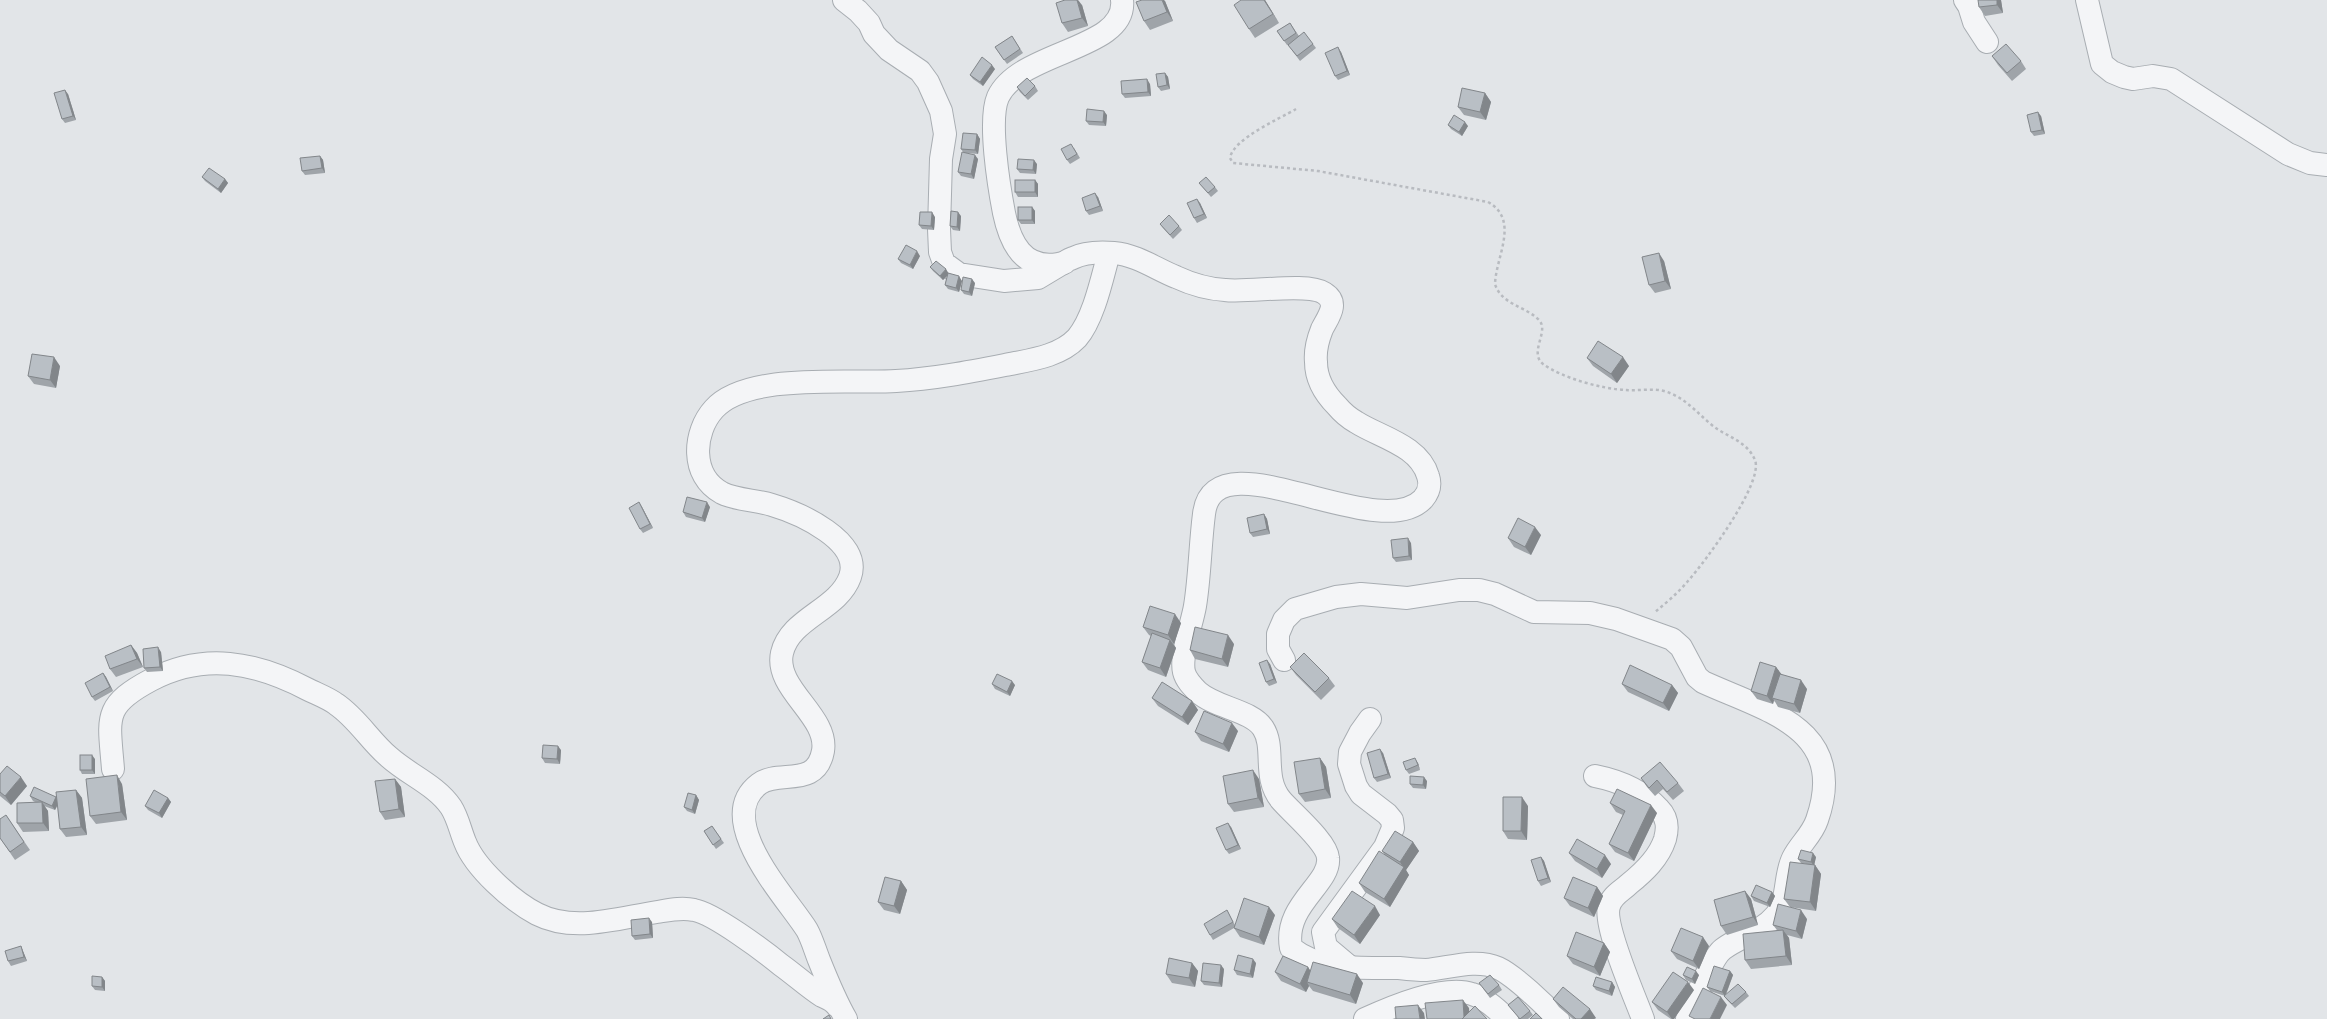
<svg xmlns="http://www.w3.org/2000/svg" width="2327" height="1019" font-family="'IBM Plex Sans',sans-serif">
<style>
.lines{fill:none;stroke-linecap:round;stroke-linejoin:round}
.minor-casing{stroke:#a8adb2;stroke-width:24}
.path{stroke:#b8bbc0;stroke-width:2.5;stroke-dasharray:3 3;stroke-linecap:butt}
.minor{stroke:#f4f5f7;stroke-width:22}
.wall{fill:#9fa4a9}
.shaded-wall{fill:#82868a}
.building{fill:#b9bfc5;stroke:#82868a}
</style>
<rect width="100%" height="100%" fill="#e2e5e8"/>
<g class="lines">
<g class="minor-casing">
<g id="minor">
<path d="M844,0L858,11L869,23L874,34L889,50L920,71L928,82L941,111L945,134L941,159L939,229L940,252L944,263L959,274L1004,281L1038,278L1063,263"/>
<path d="M1122,0C1128,50 1020,50 998,97C988,120 999,187 1004,213C1010,242 1023,270 1058,264C1071,262 1060,263 1073,258C1085,252 1101,252 1114,253C1137,255 1156,269 1176,277C1191,284 1208,289 1225,290C1249,293 1307,282 1324,293C1340,303 1328,317 1322,329C1318,339 1315,352 1316,362C1316,380 1325,394 1337,406C1342,412 1349,418 1356,422C1379,437 1419,445 1428,476C1431,485 1429,492 1423,499C1378,546 1213,433 1204,514C1200,545 1200,575 1195,606C1192,624 1180,655 1184,672C1186,680 1192,686 1198,692C1216,708 1251,710 1263,728C1276,748 1262,777 1281,800C1292,813 1327,842 1328,858C1331,884 1283,905 1291,948C1323,973 1361,967 1399,968C1408,969 1417,970 1426,970C1449,968 1476,958 1498,968C1515,976 1545,1005 1558,1019"/>
<path d="M1965,0L1969,6L1974,22L1987,42"/>
<path d="M2087,0L2102,64L2112,72L2124,77L2133,79L2153,76L2171,79L2288,154L2310,163L2327,165"/>
<path d="M1284,660L1278,649V634L1284,620L1295,609L1336,597L1361,594L1407,598L1459,590H1479L1495,594L1534,612L1590,613L1616,619L1672,639L1681,647L1697,677L1703,682C1766,711 1849,728 1817,820C1812,835 1800,844 1793,858C1784,876 1789,899 1776,915C1761,933 1740,936 1723,949C1711,958 1694,1003 1687,1019"/>
<path d="M113,769C109,718 102,706 151,680C204,652 255,662 307,689C317,694 328,698 336,704C357,718 370,741 389,757C409,775 436,785 451,807C458,818 460,830 465,842C475,868 512,901 537,914C574,933 618,918 657,912C669,910 682,907 694,910C713,913 764,951 781,965C795,975 808,987 822,996C829,999 833,1000 837,1006"/>
<path d="M1595,776C1620,781 1642,790 1659,809C1668,818 1668,828 1665,839C1659,858 1644,872 1629,884C1622,891 1612,895 1609,906C1603,925 1635,997 1643,1019"/>
<path d="M1351,968L1326,947L1323,932L1385,847L1393,828L1392,820L1387,814L1361,794L1356,786L1349,764L1350,752L1360,733L1370,719"/>
<path d="M846,1019C835,1000 827,980 819,960C815,950 812,939 807,930C787,898 712,820 759,784C779,769 816,789 823,751C829,716 774,689 782,653C790,618 838,610 850,577C863,541 799,513 772,505C756,500 736,500 722,493C690,476 693,432 714,409C747,372 849,384 896,381C933,379 969,372 1005,365C1029,360 1059,357 1077,338C1094,318 1102,278 1109,253"/>
<path d="M1365,1019C1391,1007 1444,984 1472,994C1485,998 1498,1010 1507,1019"/>
</g>
</g>
<path class="path" d="M1296,109C1279,119 1233,139 1230,158L1233,163L1318,171L1488,202C1520,220 1496,256 1495,284C1501,304 1524,306 1538,319C1551,330 1528,352 1543,364C1562,378 1602,389 1626,390C1638,391 1652,388 1664,391C1685,397 1697,413 1713,426C1727,437 1747,441 1755,460C1764,483 1704,563 1688,581C1678,593 1666,603 1655,612"/>
<use href="#minor" class="minor"/>
</g>
<g class="wall">
<path d="M1241,0H1265L1279,23L1255,38L1249,29Z"/>
<path d="M2001,0L2003,13L1985,16L1979,7Z"/>
<path d="M1165,1L1173,21L1150,30L1144,21Z"/>
<path d="M1082,5L1088,26L1068,32L1062,23Z"/>
<path d="M1290,23L1299,36L1313,44L1316,48L1300,61L1288,45H1287L1277,31Z"/>
<path d="M1012,36L1023,53L1007,64L995,47Z"/>
<path d="M1341,52L1350,75L1338,80L1335,76Z"/>
<path d="M1992,56L2021,61L2026,69L2012,81L1998,65Z"/>
<path d="M995,69L983,86L973,79L970,75Z"/>
<path d="M1165,73L1168,77L1170,89L1161,91L1158,87Z"/>
<path d="M1150,84L1151,96L1125,98L1122,94Z"/>
<path d="M1035,86L1038,91L1028,100L1020,92L1017,87Z"/>
<path d="M1485,93L1491,102L1486,120L1464,115L1458,107Z"/>
<path d="M68,94L76,120L65,123L62,119Z"/>
<path d="M1107,115L1106,126L1089,125L1086,121Z"/>
<path d="M2041,116L2045,134L2034,136L2031,132Z"/>
<path d="M1448,125L1468,126L1462,136L1451,129Z"/>
<path d="M977,134L980,139L978,154L966,153L978,159L974,179L961,176L958,172L964,153L961,149Z"/>
<path d="M1074,148L1080,158L1070,164L1067,160Z"/>
<path d="M320,156L323,160L325,173L305,175L302,171Z"/>
<path d="M1037,164L1036,174L1020,173L1017,169Z"/>
<path d="M202,177L225,179L228,183L221,193L205,181Z"/>
<path d="M1035,180L1038,184V197H1018L1015,192Z"/>
<path d="M1199,183L1215,187L1218,191L1211,197Z"/>
<path d="M1098,197L1103,211L1089,215L1086,211Z"/>
<path d="M1200,203L1207,218L1197,223L1194,218Z"/>
<path d="M1032,207L1035,211V224H1021L1018,220Z"/>
<path d="M961,216L960,231L953,230L950,226Z"/>
<path d="M935,217L934,230L922,229L919,225Z"/>
<path d="M1160,224L1179,226L1182,230L1173,239L1163,228Z"/>
<path d="M920,256L913,269L901,263L898,259Z"/>
<path d="M1664,261L1671,289L1655,293L1649,285Z"/>
<path d="M930,267L949,274L962,281L959,292L948,289L945,285L947,276L943,280L933,271Z"/>
<path d="M975,283L972,296L964,294L961,290Z"/>
<path d="M1587,358L1629,366L1617,383L1593,366Z"/>
<path d="M60,366L56,388L34,384L28,376Z"/>
<path d="M639,502L642,507L653,528L643,533L640,529Z"/>
<path d="M710,507L705,522L686,517L683,512Z"/>
<path d="M1264,514L1267,519L1270,534L1253,537L1250,533Z"/>
<path d="M1541,535L1531,555L1514,547L1508,538Z"/>
<path d="M1411,543L1412,560L1396,562L1393,558Z"/>
<path d="M1181,623L1174,644L1173,643L1176,648L1166,677L1148,670L1142,662L1151,636L1149,635L1143,627Z"/>
<path d="M1234,644L1228,667L1195,659L1190,650Z"/>
<path d="M131,645L137,653L143,667L116,677L110,669Z"/>
<path d="M161,652L163,671L147,672L144,668Z"/>
<path d="M1270,664L1277,683L1269,686L1266,682Z"/>
<path d="M1290,667L1329,678L1335,686L1321,700L1296,675Z"/>
<path d="M1776,667L1782,675L1807,689L1800,713L1778,707L1774,700L1773,704L1757,699L1751,691Z"/>
<path d="M103,673L106,677L113,691L95,701L92,697Z"/>
<path d="M992,684L1015,685L1010,696L995,689Z"/>
<path d="M1622,684L1672,685L1678,693L1669,711L1628,692Z"/>
<path d="M1152,698L1192,701L1198,710L1188,725L1158,706Z"/>
<path d="M1238,731L1229,752L1201,741L1195,732Z"/>
<path d="M561,750L560,764L545,763L542,758Z"/>
<path d="M1383,753L1391,778L1377,782L1374,778Z"/>
<path d="M1320,758L1326,767L1331,798L1305,802L1299,794Z"/>
<path d="M95,759V774H82L80,770Z"/>
<path d="M1418,763L1420,770L1409,774L1406,770Z"/>
<path d="M0,774L27,786L11,805L0,796Z"/>
<path d="M1641,778L1678,783L1684,791L1673,800L1663,789L1655,796L1647,787Z"/>
<path d="M395,779L401,787L405,817L385,820L380,812Z"/>
<path d="M1259,779L1264,807L1234,812L1228,804Z"/>
<path d="M1427,781L1426,789L1413,788L1410,784Z"/>
<path d="M122,784L127,820L96,824L90,816Z"/>
<path d="M76,790L82,798L87,835L66,837L60,829L58,805L55,810L44,806L48,811L49,831L23,832L17,823L37,803L33,801L30,796L56,797Z"/>
<path d="M696,795L699,800L695,814L687,811L684,807Z"/>
<path d="M168,798L171,802L162,818L148,810L145,806Z"/>
<path d="M1610,803L1657,813L1634,861L1615,852L1609,844L1623,815L1616,812Z"/>
<path d="M1528,806L1527,840L1508,839L1503,831Z"/>
<path d="M6,815L30,850L15,860L0,838Z"/>
<path d="M712,826L724,843L716,849L704,831Z"/>
<path d="M1231,827L1241,849L1229,854L1226,850Z"/>
<path d="M1413,842L1419,851L1406,870L1409,875L1390,907L1365,892L1359,883L1385,855L1382,851Z"/>
<path d="M1569,853L1611,864L1602,878L1575,861Z"/>
<path d="M1541,857L1544,861L1551,882L1541,886L1538,881Z"/>
<path d="M1816,857L1814,865H1815L1821,874L1816,911L1790,907L1784,899L1806,864L1801,863L1798,859Z"/>
<path d="M901,881L907,890L900,914L884,910L878,902Z"/>
<path d="M1597,887L1603,896L1594,917L1570,906L1564,898Z"/>
<path d="M1745,891L1751,899L1758,925L1727,935L1721,926Z"/>
<path d="M1772,892L1775,896L1770,907L1754,901L1751,896Z"/>
<path d="M1227,910L1235,925L1275,915L1264,945L1240,937L1234,928L1213,940L1210,935Z"/>
<path d="M1380,915L1360,944L1338,928L1332,919Z"/>
<path d="M1807,919L1802,939L1787,935L1789,938L1792,965L1751,969L1745,960L1777,930L1773,925Z"/>
<path d="M652,922L653,938L635,940L632,936Z"/>
<path d="M1604,943L1610,952L1600,976L1573,964L1567,956Z"/>
<path d="M21,946L27,961L11,966L8,961Z"/>
<path d="M1709,946L1699,969L1677,959L1671,951Z"/>
<path d="M1192,963L1198,971L1195,987L1172,983L1166,974Z"/>
<path d="M1256,963L1253,978L1237,975L1234,970Z"/>
<path d="M1308,967L1310,971L1363,983L1356,1004L1313,991L1309,986L1306,992L1281,981L1275,972Z"/>
<path d="M1224,969L1222,987L1204,985L1201,981Z"/>
<path d="M1730,971L1733,975L1726,995L1746,992L1749,996L1735,1008L1727,1000L1724,996H1725L1710,991L1707,987Z"/>
<path d="M1683,975H1699L1695,984L1686,980Z"/>
<path d="M102,977L105,981V991L95,990L92,986Z"/>
<path d="M1612,982L1615,987L1612,996L1596,990L1593,986Z"/>
<path d="M1499,985L1502,990L1490,998L1482,987Z"/>
<path d="M1694,990L1674,1019H1671L1658,1010L1652,1002Z"/>
<path d="M1553,999L1596,1018L1594,1019H1573L1559,1007Z"/>
<path d="M1508,1005L1530,1011L1533,1015L1528,1019H1520Z"/>
</g>
<g class="shaded-wall">
<path d="M1077,0H1078L1082,5L1088,26L1082,18Z"/>
<path d="M1162,0H1164L1165,1L1173,21L1167,12Z"/>
<path d="M1264,0H1265L1279,23L1273,14Z"/>
<path d="M1997,0H2001L2003,13L1997,5Z"/>
<path d="M1338,47L1341,52L1350,75L1347,71Z"/>
<path d="M992,65L995,69L983,86L980,82Z"/>
<path d="M1165,73L1168,77L1170,89L1167,85Z"/>
<path d="M1147,79L1150,84L1151,96L1148,92Z"/>
<path d="M65,90L68,94L76,120L73,116Z"/>
<path d="M1485,93L1491,102L1486,120L1480,112Z"/>
<path d="M1104,111L1107,115L1106,126L1103,122Z"/>
<path d="M2038,112L2041,116L2045,134L2042,130Z"/>
<path d="M1465,122L1468,126L1462,136L1459,132Z"/>
<path d="M977,134L980,139L978,154L975,150Z"/>
<path d="M975,155L978,159L974,179L971,174Z"/>
<path d="M320,156L323,160L325,173L322,168Z"/>
<path d="M1034,160L1037,164L1036,174L1033,170Z"/>
<path d="M225,179L228,183L221,193L218,189Z"/>
<path d="M1035,180L1038,184V197L1035,192Z"/>
<path d="M1095,193L1098,197L1103,211L1100,206Z"/>
<path d="M1197,199L1200,203L1207,218L1204,214Z"/>
<path d="M1032,207L1035,211V224L1032,220Z"/>
<path d="M932,212L935,217L934,230L931,226Z"/>
<path d="M958,212L961,216L960,231L957,227Z"/>
<path d="M917,251L920,256L913,269L910,265Z"/>
<path d="M1659,253L1664,261L1671,289L1665,281Z"/>
<path d="M946,269L949,274L943,280L940,276Z"/>
<path d="M959,276L962,281L959,292L956,288Z"/>
<path d="M972,279L975,283L972,296L969,292Z"/>
<path d="M54,357L60,366L56,388L50,380Z"/>
<path d="M1623,357L1629,366L1617,383L1611,374Z"/>
<path d="M639,502L642,507L653,528L650,524Z"/>
<path d="M707,502L710,507L705,522L702,518Z"/>
<path d="M1264,514L1267,519L1270,534L1267,529Z"/>
<path d="M1535,527L1541,535L1531,555L1525,547Z"/>
<path d="M1408,538L1411,543L1412,560L1409,556Z"/>
<path d="M1175,614L1181,623L1174,644L1168,635Z"/>
<path d="M1228,635L1234,644L1228,667L1222,659Z"/>
<path d="M1170,640L1176,648L1166,677L1160,668Z"/>
<path d="M131,645L137,653L143,667L137,659Z"/>
<path d="M158,647L161,652L163,671L160,667Z"/>
<path d="M1267,660L1270,664L1277,683L1274,679Z"/>
<path d="M1776,667L1782,675L1772,698L1774,700L1773,704L1767,696Z"/>
<path d="M103,673L106,677L113,691L110,687Z"/>
<path d="M1801,680L1807,689L1800,713L1794,704Z"/>
<path d="M1012,681L1015,685L1010,696L1007,692Z"/>
<path d="M1672,685L1678,693L1669,711L1663,703Z"/>
<path d="M1192,701L1198,710L1188,725L1182,717Z"/>
<path d="M1232,723L1238,731L1229,752L1223,744Z"/>
<path d="M558,746L561,750L560,764L557,759Z"/>
<path d="M1380,749L1383,753L1391,778L1388,774Z"/>
<path d="M92,755L95,759V774L92,770Z"/>
<path d="M1320,758L1326,767L1331,798L1325,789Z"/>
<path d="M1415,758L1418,763L1420,770L1418,765Z"/>
<path d="M1253,770L1259,779L1264,807L1258,798Z"/>
<path d="M117,775L122,784L127,820L121,812Z"/>
<path d="M21,777L27,786L11,805L5,796Z"/>
<path d="M1424,777L1427,781L1426,789L1423,785Z"/>
<path d="M395,779L401,787L405,817L399,809Z"/>
<path d="M76,790L82,798L87,835L81,827Z"/>
<path d="M696,795L699,800L695,814L692,810Z"/>
<path d="M56,797L59,801L55,810L52,806Z"/>
<path d="M1522,797L1528,806L1527,840L1521,831Z"/>
<path d="M168,798L171,802L162,818L159,813Z"/>
<path d="M42,802L48,811L49,831L43,823Z"/>
<path d="M1651,805L1657,813L1634,861L1628,853Z"/>
<path d="M1228,823L1231,827L1241,849L1238,845Z"/>
<path d="M1413,842L1419,851L1406,870L1409,875L1390,907L1384,899L1403,867L1400,862Z"/>
<path d="M1813,853L1816,857L1814,866L1811,862Z"/>
<path d="M1605,855L1611,864L1602,878L1597,869Z"/>
<path d="M1541,857L1544,861L1551,882L1548,878Z"/>
<path d="M1815,865L1821,874L1816,911L1810,902Z"/>
<path d="M901,881L907,890L900,914L894,906Z"/>
<path d="M1597,887L1603,896L1594,917L1588,908Z"/>
<path d="M1745,891L1751,899L1758,925L1753,917Z"/>
<path d="M1772,892L1775,896L1770,907L1767,903Z"/>
<path d="M1375,906L1380,915L1360,944L1354,935Z"/>
<path d="M1269,907L1275,915L1264,945L1259,937Z"/>
<path d="M1801,910L1807,919L1802,939L1796,931Z"/>
<path d="M649,918L652,922L653,938L650,934Z"/>
<path d="M1783,930L1789,938L1792,965L1786,956Z"/>
<path d="M1703,937L1709,946L1699,969L1693,961Z"/>
<path d="M1604,943L1610,952L1600,976L1594,967Z"/>
<path d="M21,946L27,961L24,957Z"/>
<path d="M1253,959L1256,963L1253,978L1250,974Z"/>
<path d="M1192,963L1198,971L1195,987L1189,978Z"/>
<path d="M1221,965L1224,969L1222,987L1219,983Z"/>
<path d="M1308,967L1314,976L1307,982L1309,986L1306,992L1300,984Z"/>
<path d="M1696,971L1699,975L1695,984L1692,979Z"/>
<path d="M1730,971L1733,975L1725,996L1722,992Z"/>
<path d="M1357,974L1363,983L1356,1004L1350,995Z"/>
<path d="M102,977L105,981V991L102,987Z"/>
<path d="M1612,982L1615,987L1612,996L1609,991Z"/>
<path d="M1688,982L1694,990L1674,1019H1672L1667,1012Z"/>
<path d="M1721,997L1727,1005L1720,1019H1710Z"/>
<path d="M1463,1000L1469,1008L1470,1019H1464Z"/>
<path d="M1418,1005L1424,1013L1425,1019H1420Z"/>
<path d="M1590,1009L1596,1018L1594,1019H1581Z"/>
</g>
<g class="building">
<path d="M1065,0H1077L1082,18L1062,23L1056,3Z"/>
<path d="M1142,0H1162L1167,12L1144,21L1136,2Z"/>
<path d="M1241,0H1264L1273,14L1249,29L1234,5Z"/>
<path d="M1978,0H1997V5L1979,7Z"/>
<path d="M1290,23L1296,33L1284,41L1277,31Z"/>
<path d="M1304,32L1313,44L1297,56L1288,45Z"/>
<path d="M1012,36L1020,49L1004,60L995,47Z"/>
<path d="M2006,44L2021,61L2007,73L1992,56Z"/>
<path d="M1338,47L1347,71L1335,76L1325,53Z"/>
<path d="M982,57L992,65L980,82L970,75Z"/>
<path d="M1165,73L1167,85L1158,87L1156,74Z"/>
<path d="M1027,78L1035,86L1025,96L1017,87Z"/>
<path d="M1147,79L1148,92L1122,94L1121,81Z"/>
<path d="M1462,88L1485,93L1480,112L1458,107Z"/>
<path d="M65,90L73,116L62,119L54,93Z"/>
<path d="M1087,109L1104,111L1103,122L1086,121Z"/>
<path d="M2038,112L2042,130L2031,132L2027,115Z"/>
<path d="M1454,115L1465,122L1459,132L1448,125Z"/>
<path d="M963,133L977,134L975,150L961,149Z"/>
<path d="M1071,144L1077,154L1067,160L1061,149Z"/>
<path d="M962,152L975,155L971,174L958,172Z"/>
<path d="M320,156L322,168L302,171L300,158Z"/>
<path d="M1018,159L1034,160L1033,170L1017,169Z"/>
<path d="M209,168L225,179L218,189L202,177Z"/>
<path d="M1206,177L1215,187L1208,193L1199,183Z"/>
<rect x="1015" y="180" width="20" height="12"/>
<path d="M1095,193L1100,206L1086,211L1082,198Z"/>
<path d="M1197,199L1204,214L1194,218L1187,203Z"/>
<rect x="1018" y="207" width="14" height="13"/>
<path d="M951,211L958,212L957,227L950,226Z"/>
<path d="M920,212H932L931,226L919,225Z"/>
<path d="M1169,215L1179,226L1170,235L1160,224Z"/>
<path d="M906,245L917,251L910,265L898,259Z"/>
<path d="M1659,253L1665,281L1649,285L1642,257Z"/>
<path d="M936,261L946,269L940,276L930,267Z"/>
<path d="M948,273L959,276L956,288L945,285Z"/>
<path d="M963,277L972,279L969,292L961,290Z"/>
<path d="M1598,341L1623,357L1611,374L1587,358Z"/>
<path d="M32,354L54,357L50,380L28,376Z"/>
<path d="M687,497L707,502L702,518L683,512Z"/>
<path d="M639,502L650,524L640,529L629,508Z"/>
<path d="M1264,514L1267,529L1250,533L1247,518Z"/>
<path d="M1518,518L1535,527L1525,547L1508,538Z"/>
<path d="M1408,538L1409,556L1393,558L1391,540Z"/>
<path d="M1150,606L1175,614L1168,635L1143,627Z"/>
<path d="M1195,627L1228,635L1222,659L1190,650Z"/>
<path d="M1152,633L1170,640L1160,668L1142,662Z"/>
<path d="M131,645L137,659L110,669L105,656Z"/>
<path d="M158,647L160,667L144,668L143,649Z"/>
<path d="M1304,653L1329,678L1315,692L1290,667Z"/>
<path d="M1267,660L1274,679L1266,682L1259,663Z"/>
<path d="M1760,662L1776,667L1767,696L1751,691Z"/>
<path d="M1630,665L1672,685L1663,703L1622,684Z"/>
<path d="M103,673L110,687L92,697L85,683Z"/>
<path d="M997,674L1012,681L1007,692L992,684Z"/>
<path d="M1780,674L1801,680L1794,704L1772,698Z"/>
<path d="M1162,682L1192,701L1182,717L1152,698Z"/>
<path d="M1204,711L1232,723L1223,744L1195,732Z"/>
<path d="M543,745L558,746L557,759L542,758Z"/>
<path d="M1380,749L1388,774L1374,778L1367,753Z"/>
<rect x="80" y="755" width="12" height="15"/>
<path d="M1320,758L1325,789L1299,794L1294,762Z"/>
<path d="M1415,758L1418,765L1406,770L1403,762Z"/>
<path d="M1660,762L1678,783L1667,792L1657,780L1649,788L1641,778Z"/>
<path d="M7,766L21,777L5,796L0,792V774Z"/>
<path d="M1253,770L1258,798L1228,804L1223,776Z"/>
<path d="M117,775L121,812L90,816L86,779Z"/>
<path d="M1410,776L1424,777L1423,785L1410,784Z"/>
<path d="M395,779L399,809L380,812L375,781Z"/>
<path d="M34,787L56,797L52,806L30,796Z"/>
<path d="M1617,789L1651,805L1628,853L1609,844L1625,811L1610,803Z"/>
<path d="M76,790L81,827L60,829L56,792Z"/>
<path d="M154,790L168,798L159,813L145,806Z"/>
<path d="M688,793L696,795L692,810L684,807Z"/>
<path d="M1503,797H1522L1521,831H1503Z"/>
<path d="M42,802L43,823H17V803Z"/>
<path d="M6,815L24,842L10,852L0,838V819Z"/>
<path d="M1228,823L1238,845L1226,850L1216,828Z"/>
<path d="M712,826L721,839L713,845L704,831Z"/>
<path d="M1395,831L1413,842L1400,862L1382,851Z"/>
<path d="M1577,839L1605,855L1597,869L1569,853Z"/>
<path d="M1801,850L1813,853L1811,862L1798,859Z"/>
<path d="M1379,851L1404,867L1384,899L1359,883Z"/>
<path d="M1541,857L1548,878L1538,881L1531,860Z"/>
<path d="M1790,862L1815,865L1810,902L1784,899Z"/>
<path d="M885,877L901,881L894,906L878,902Z"/>
<path d="M1573,877L1597,887L1588,908L1564,898Z"/>
<path d="M1756,885L1772,892L1767,903L1751,896Z"/>
<path d="M1352,891L1375,906L1354,935L1332,919Z"/>
<path d="M1745,891L1753,917L1721,926L1714,900Z"/>
<path d="M1244,898L1269,907L1259,937L1234,928Z"/>
<path d="M1778,904L1801,910L1796,931L1773,925Z"/>
<path d="M1227,910L1233,922L1210,935L1204,924Z"/>
<path d="M649,918L650,934L632,936L631,920Z"/>
<path d="M1681,928L1703,937L1693,961L1671,951Z"/>
<path d="M1783,930L1786,956L1745,960L1743,934Z"/>
<path d="M1576,932L1604,943L1594,967L1567,956Z"/>
<path d="M21,946L24,957L8,961L5,951Z"/>
<path d="M1238,955L1253,959L1250,974L1234,970Z"/>
<path d="M1283,956L1308,967L1300,984L1275,972Z"/>
<path d="M1169,958L1192,963L1189,978L1166,974Z"/>
<path d="M1313,962L1357,974L1350,995L1307,982Z"/>
<path d="M1203,963L1221,965L1219,983L1201,981Z"/>
<path d="M1714,966L1730,971L1722,992L1707,987Z"/>
<path d="M1687,967L1696,971L1692,979L1683,975Z"/>
<path d="M1673,972L1688,982L1667,1012L1652,1002Z"/>
<path d="M1490,975L1499,985L1488,994L1479,983Z"/>
<path d="M92,976L102,977V987L92,986Z"/>
<path d="M1596,977L1612,982L1609,991L1593,986Z"/>
<path d="M1738,984L1746,992L1732,1004L1724,996Z"/>
<path d="M1563,987L1590,1009L1581,1019H1576L1553,999Z"/>
<path d="M1703,988L1721,997L1710,1019H1695L1689,1016Z"/>
<path d="M1518,997L1530,1011L1520,1019L1508,1005Z"/>
<path d="M1463,1000L1464,1017L1462,1019H1427L1425,1003Z"/>
<path d="M1418,1005L1420,1019H1396L1395,1007Z"/>
<path d="M1475,1006L1487,1019H1462Z"/>
<path d="M1536,1013L1542,1019H1530Z"/>
<path d="M829,1015L831,1019H823Z"/>
</g>
</svg>
